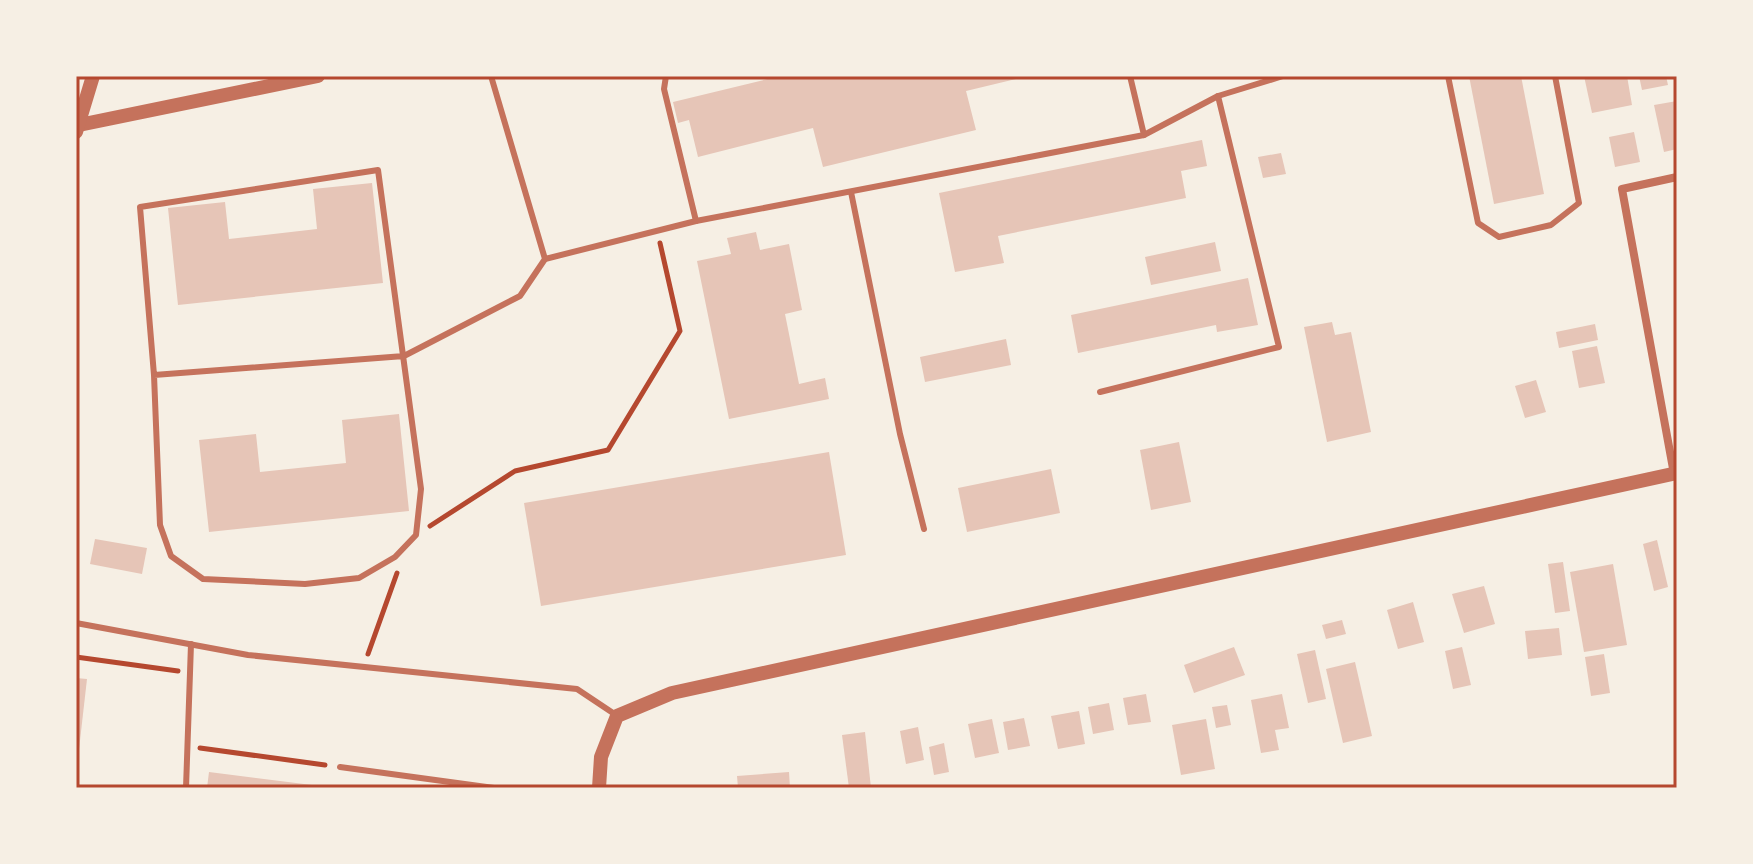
<svg xmlns="http://www.w3.org/2000/svg" width="1753" height="864" font-family="Arial,sans-serif">
<style>
.building{fill:#e6c5b7}
.lines{fill:none;stroke-linecap:round;stroke-linejoin:round}
.path{stroke:#b5482f;stroke-width:5}
.service{stroke:#c5725c;stroke-width:6}
.minor{stroke:#c5725c;stroke-width:8}
.tertiary{stroke:#c5725c;stroke-width:14}
.neatline{fill:none;stroke:#b5482f;stroke-width:3}
</style>
<rect width="100%" height="100%" fill="#f6efe4"/>
<g class="building">
<path d="M780,76H1024V77L966,91L976,130L823,167L813,128L698,157L689,120L678,123L673,102Z"/>
<path d="M1469,76H1521L1544,194L1494,204Z"/>
<path d="M1584,76H1627L1632,105L1592,113Z"/>
<path d="M1639,76H1666L1668,85L1642,90Z"/>
<path d="M1677,101V149L1664,152L1654,105Z"/>
<path d="M1634,132L1640,162L1615,167L1609,137Z"/>
<path d="M1202,140L1207,166L1181,171L1186,198L998,236L1004,263L955,272L939,193Z"/>
<path d="M1281,153L1286,174L1263,178L1258,157Z"/>
<path d="M372,183L383,283L178,305L168,208L225,202L229,239L317,229L313,189Z"/>
<path d="M756,232L760,250L789,244L802,310L785,314L799,384L825,378L829,399L729,419L697,261L731,254L727,238Z"/>
<path d="M1215,242L1221,271L1151,285L1145,257Z"/>
<path d="M1248,278L1258,325L1217,332L1216,325L1078,353L1071,315Z"/>
<path d="M1332,322L1335,335L1351,332L1371,432L1327,442L1304,327Z"/>
<path d="M1595,324L1598,340L1559,348L1556,332Z"/>
<path d="M1006,339L1011,365L925,382L920,357Z"/>
<path d="M1597,346L1605,383L1579,388L1572,351Z"/>
<path d="M1536,380L1546,412L1525,418L1515,386Z"/>
<path d="M399,414L409,511L209,532L199,440L256,434L260,472L346,463L342,420Z"/>
<path d="M1179,442L1191,502L1151,510L1140,450Z"/>
<path d="M829,452L846,555L541,606L524,503Z"/>
<path d="M1051,469L1060,513L967,532L958,488Z"/>
<path d="M95,539L147,548L142,574L90,564Z"/>
<path d="M1657,540L1668,587L1654,591L1643,544Z"/>
<path d="M1563,562L1570,611L1555,613L1548,564Z"/>
<path d="M1613,564L1627,645L1584,652L1570,572Z"/>
<path d="M1484,586L1495,624L1464,633L1452,594Z"/>
<path d="M1413,602L1424,642L1398,649L1387,610Z"/>
<path d="M1342,620L1346,634L1326,639L1322,625Z"/>
<path d="M1559,628L1562,655L1528,659L1525,631Z"/>
<path d="M1234,647L1245,675L1194,693L1184,665Z"/>
<path d="M1462,647L1471,685L1453,689L1445,651Z"/>
<path d="M1315,650L1326,699L1308,703L1297,654Z"/>
<path d="M1604,654L1610,693L1591,696L1585,657Z"/>
<path d="M1355,662L1372,736L1343,743L1326,669Z"/>
<path d="M76,678L87,679L78,758L76,757Z"/>
<path d="M1146,694L1151,722L1128,725L1123,698Z"/>
<path d="M1282,694L1289,728L1275,730L1279,750L1261,753L1251,700Z"/>
<path d="M1109,703L1114,730L1093,734L1088,707Z"/>
<path d="M1227,705L1231,725L1216,728L1212,707Z"/>
<path d="M1079,711L1085,744L1058,749L1051,716Z"/>
<path d="M1024,718L1030,746L1008,750L1003,722Z"/>
<path d="M992,719L999,753L975,758L968,724Z"/>
<path d="M1206,719L1215,769L1181,775L1172,725Z"/>
<path d="M918,727L924,760L906,764L900,731Z"/>
<path d="M865,732L871,788H849L842,735Z"/>
<path d="M944,743L949,772L934,775L929,747Z"/>
<path d="M209,772L320,786V788H207Z"/>
<path d="M789,772L790,788H738L737,776Z"/>
</g>
<g class="lines">
<g class="path">
<path d="M430,526L515,471L608,450L680,331L660,243"/>
<path d="M368,654L397,573"/>
<path d="M76,657L178,671"/>
<path d="M200,748L325,765"/>
</g>
<g class="service">
<path d="M666,76L664,89L696,221"/>
<path d="M1448,76L1478,223L1499,237L1551,225L1579,203L1555,76"/>
<path d="M1144,135L1218,96L1283,76"/>
<path d="M851,192L900,434L924,529"/>
<path d="M545,259L696,221L1144,135L1130,76"/>
<path d="M154,375L160,525L171,556L203,579L305,584L359,578L395,557L416,535L421,489L378,170L140,207L154,375L404,356L520,296L545,259L491,76"/>
<path d="M1100,392L1279,347L1218,96"/>
<path d="M76,623L248,655L577,689L616,715"/>
<path d="M340,767L494,788"/>
<path d="M186,788L191,644"/>
</g>
<path class="minor" d="M1674,474L1622,189L1677,177"/>
<g class="tertiary">
<path d="M79,125L318,76"/>
<path d="M76,132L93,76"/>
<path d="M599,788L601,757L617,716L672,693L1677,473"/>
</g>
</g>
<rect width="1753" height="864" fill="none" stroke="#f6efe4" stroke-width="156"/>
<rect x="78" y="78" width="1597" height="708" class="neatline"/>
</svg>
